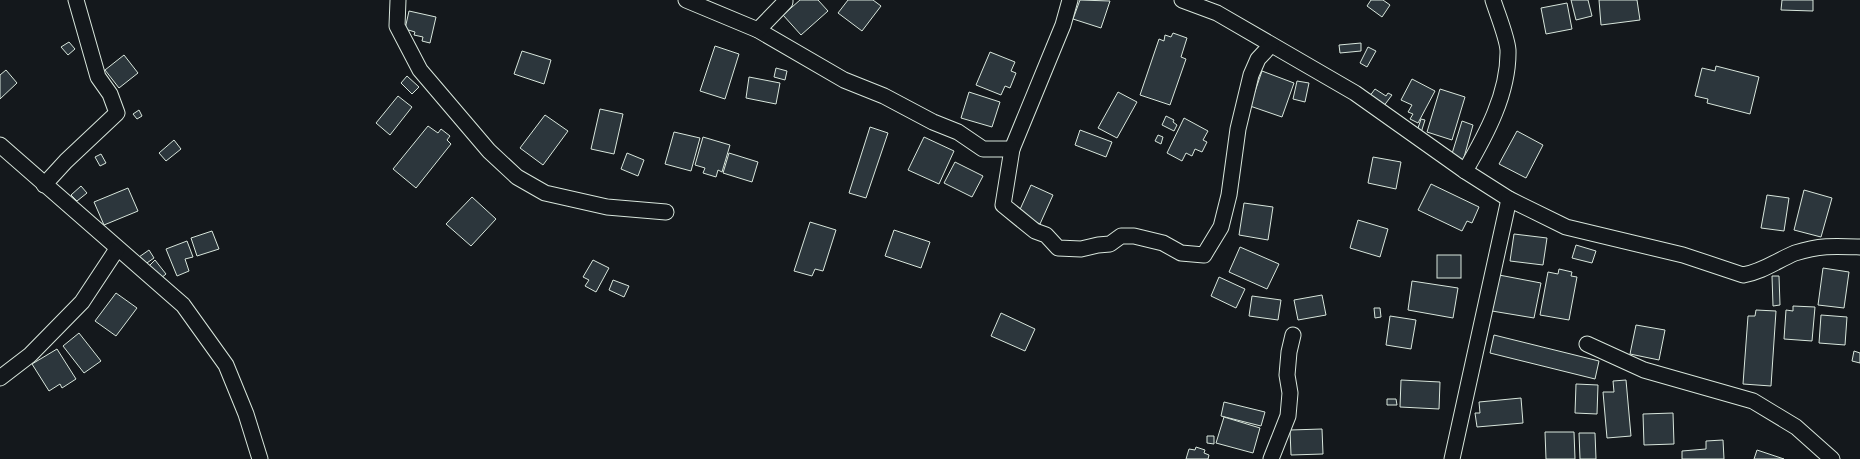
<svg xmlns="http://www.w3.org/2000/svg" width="1860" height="459" font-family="'Noto Sans',sans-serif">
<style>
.building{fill:#2c363c;stroke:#d8e6dc}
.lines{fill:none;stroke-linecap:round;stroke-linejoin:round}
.street-casing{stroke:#d8e6dc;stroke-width:17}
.street{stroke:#14181c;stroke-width:15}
</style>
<rect width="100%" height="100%" fill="#14181c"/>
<g class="building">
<path d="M800,0H818L828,11L801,35L783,15Z"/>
<path d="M848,0H873L881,6L862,31L838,13Z"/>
<path d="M1080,0L1110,1L1101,28L1073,19Z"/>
<path d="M1371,0H1383L1390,5L1382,17L1367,6Z"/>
<path d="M1571,0H1588L1592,16L1576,20Z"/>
<path d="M1599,0H1637L1640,20L1601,25Z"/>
<path d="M1782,0H1813V11L1781,10Z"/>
<path d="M1567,3L1572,29L1546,34L1541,8Z"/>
<path d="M409,11L436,17L430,43L422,41L423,37L414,35L415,32L405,29Z"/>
<path d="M1173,33L1187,38L1181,57L1186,59L1170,105L1140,95L1159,39L1164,41L1165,35L1171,37Z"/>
<path d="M69,42L75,49L68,55L61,47Z"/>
<path d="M1361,43V51L1340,53L1339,45Z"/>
<path d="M715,46L739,54L725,99L700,91Z"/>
<path d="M1368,47L1376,51L1367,67L1360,63Z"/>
<path d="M522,51L551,60L544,84L514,74Z"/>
<path d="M990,52L1015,62L1011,71L1016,73L1010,88L1005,86L1001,95L976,85Z"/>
<path d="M124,55L138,73L119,88L105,70Z"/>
<path d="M1716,66L1759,77L1750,114L1707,103L1708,99L1695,96L1702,68L1715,71Z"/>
<path d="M776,68L787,71L785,80L774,77Z"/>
<path d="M6,70L17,83L0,99V75Z"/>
<path d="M1262,71L1294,83L1282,117L1250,106Z"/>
<path d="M407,76L419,87L412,94L401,83Z"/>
<path d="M749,77L780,83L776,104L746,98Z"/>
<path d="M1412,79L1435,91L1418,123L1410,119L1413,114L1408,112L1412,105L1401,100Z"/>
<path d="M1297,81L1309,83L1305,102L1293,99Z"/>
<path d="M1375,89L1386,96L1388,93L1392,95L1383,107L1369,97Z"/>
<path d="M1440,89L1465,97L1452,140L1427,132Z"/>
<path d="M969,92L1000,102L992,127L961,118Z"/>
<path d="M1118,92L1137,102L1117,138L1098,128Z"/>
<path d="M398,96L412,107L390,135L376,123Z"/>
<path d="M600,109L623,114L614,154L591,149Z"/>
<path d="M139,110L142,116L137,119L133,114Z"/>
<path d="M545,115L568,131L543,165L520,148Z"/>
<path d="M1166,116L1174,120L1173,122L1177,125L1174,131L1162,125Z"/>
<path d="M1184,118L1208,131L1203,140L1207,142L1202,152L1195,149L1192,156L1186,153L1182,161L1167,153Z"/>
<path d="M1421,119L1425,120L1420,136L1416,134Z"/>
<path d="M1462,121L1473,125L1463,161L1451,157Z"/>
<path d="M428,126L438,133L441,129L450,136L447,140L451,144L416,188L393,169Z"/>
<path d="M870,127L888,133L866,198L849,193Z"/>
<path d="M1080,130L1112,142L1106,157L1075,145Z"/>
<path d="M1517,131L1543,145L1526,178L1499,164Z"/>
<path d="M674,132L700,138L691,171L665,164Z"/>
<path d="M1158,135L1163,137L1161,144L1155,141Z"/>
<path d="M703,137L730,145L722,172L718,170L716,177L703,173L705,168L695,165Z"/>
<path d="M924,137L954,151L939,184L908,170Z"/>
<path d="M174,140L181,149L166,161L159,153Z"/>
<path d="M627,153L644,160L638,176L621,169Z"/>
<path d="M729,153L758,162L752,182L723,173Z"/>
<path d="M101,154L106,163L100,166L95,157Z"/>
<path d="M1373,157L1401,162L1396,189L1368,183Z"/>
<path d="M955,162L983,176L972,197L944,183Z"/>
<path d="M1431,184L1479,207L1472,223L1467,221L1462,231L1418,210Z"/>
<path d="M1031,185L1053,195L1040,224L1018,214Z"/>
<path d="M81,186L87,193L77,201L71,195Z"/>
<path d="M128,188L138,211L104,225L94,202Z"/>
<path d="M1804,190L1832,198L1821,237L1794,230Z"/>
<path d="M1767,195L1789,198L1784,231L1761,228Z"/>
<path d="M472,197L496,219L471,246L446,224Z"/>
<path d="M1244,203L1273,207L1268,240L1239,235Z"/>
<path d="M1358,220L1388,229L1380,257L1350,248Z"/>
<path d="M810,222L836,230L823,271L815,269L812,276L794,271Z"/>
<path d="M894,230L930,242L921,268L885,256Z"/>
<path d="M212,231L219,249L197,256L191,238Z"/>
<path d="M1514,234L1547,238L1543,265L1510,261Z"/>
<path d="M187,241L193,257L185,259L189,271L177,276L166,249Z"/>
<path d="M1576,245L1596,251L1592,263L1572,258Z"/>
<path d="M1240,247L1279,264L1267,289L1229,272Z"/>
<path d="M149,250L154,258L144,265L139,257Z"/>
<rect x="1437" y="255" width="24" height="23"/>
<path d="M155,260L166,274L160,279L149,266Z"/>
<path d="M593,260L609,268L596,292L585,286L589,280L583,277Z"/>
<path d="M1823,268L1849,272L1844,308L1818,305Z"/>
<path d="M1559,269L1572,272L1571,276L1577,277L1569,320L1540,315L1548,272L1558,274Z"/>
<path d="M1499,275L1541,283L1534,318L1492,311Z"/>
<path d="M1772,276H1779L1780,305L1773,306Z"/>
<path d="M1219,277L1245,289L1236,308L1211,296Z"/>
<path d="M613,280L629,286L624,297L609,290Z"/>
<path d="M1412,281L1458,288L1453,318L1408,310Z"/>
<path d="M116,293L137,308L116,336L95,321Z"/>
<path d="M1322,295L1326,315L1298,320L1294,300Z"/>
<path d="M1252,296L1281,300L1278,320L1249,316Z"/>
<path d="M1793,306L1815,307L1812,341L1784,339L1786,310L1793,311Z"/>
<path d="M1374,308H1380L1381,317L1375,318Z"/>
<path d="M1756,310L1776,311L1771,386L1743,384L1748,316H1755Z"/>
<path d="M1001,313L1035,329L1025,351L991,336Z"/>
<path d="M1821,315L1847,317L1845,345L1819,343Z"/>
<path d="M1390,316L1416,320L1411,349L1386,345Z"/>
<path d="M1636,325L1665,330L1659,360L1630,354Z"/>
<path d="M79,333L101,361L84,373L63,346Z"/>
<path d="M1494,335L1599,361L1595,379L1490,353Z"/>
<path d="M57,349L76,379L62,388L60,384L49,391L32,364Z"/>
<path d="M1854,351L1860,353V363L1852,361Z"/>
<path d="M1401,380L1440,382L1439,409L1400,407Z"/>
<path d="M1626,380L1631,436L1607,438L1603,392H1614L1613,381Z"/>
<path d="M1576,384L1598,385L1597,414L1575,413Z"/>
<path d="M1521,398L1523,423L1477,427L1475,413H1480L1479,402Z"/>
<path d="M1387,399H1396L1397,405H1387Z"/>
<path d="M1224,402L1265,412L1261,426L1221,416Z"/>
<path d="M1673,413L1674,444L1644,445L1643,414Z"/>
<path d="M1224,417L1260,428L1253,453L1216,443Z"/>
<path d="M1322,429L1323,454L1291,455L1290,430Z"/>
<path d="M1545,432H1574L1575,459H1546Z"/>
<path d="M1579,433H1595L1596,459H1580Z"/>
<path d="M1207,436H1214V444L1207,443Z"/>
<path d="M1723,440L1724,459H1682V451L1706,449V441Z"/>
<path d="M1196,447L1205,450L1204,453L1209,455L1208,459H1186L1189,449L1195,450Z"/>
<path d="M1757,450L1784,459H1754Z"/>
</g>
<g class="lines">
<g class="street-casing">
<g id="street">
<path d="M398,0L397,26L420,70L489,151L517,177L545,193L607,207L666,212"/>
<path d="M686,0L758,30L844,80L884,96L933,122L958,132L983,149H1012L1063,25L1070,0"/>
<path d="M1182,0L1217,13L1355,93L1465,171L1509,199L1566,227L1683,255L1743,275C1762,272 1778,260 1795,253C1820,245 1835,246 1860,247"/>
<path d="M758,30L785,2V0"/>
<path d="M0,145L183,305L226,365L246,414L260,459"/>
<path d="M1012,149L1003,205L1035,231L1046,235L1058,248L1081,249L1098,245L1110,244L1121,236H1134L1163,243L1181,253L1204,255L1221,227L1229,195L1238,129L1251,75L1258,59L1271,45"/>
<path d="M1465,171C1486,135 1509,93 1508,50C1507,37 1497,13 1493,0"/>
<path d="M44,185L66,161L117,113L110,94L98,77L76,0"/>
<path d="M1587,344L1644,370L1753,401L1796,427L1832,459"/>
<path d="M0,378L30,355L82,302L117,249"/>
<path d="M1271,459L1288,416L1290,393L1287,375L1289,352L1293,335"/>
<path d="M1452,459L1509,199"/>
</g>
</g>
<use href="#street" class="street"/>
</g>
</svg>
